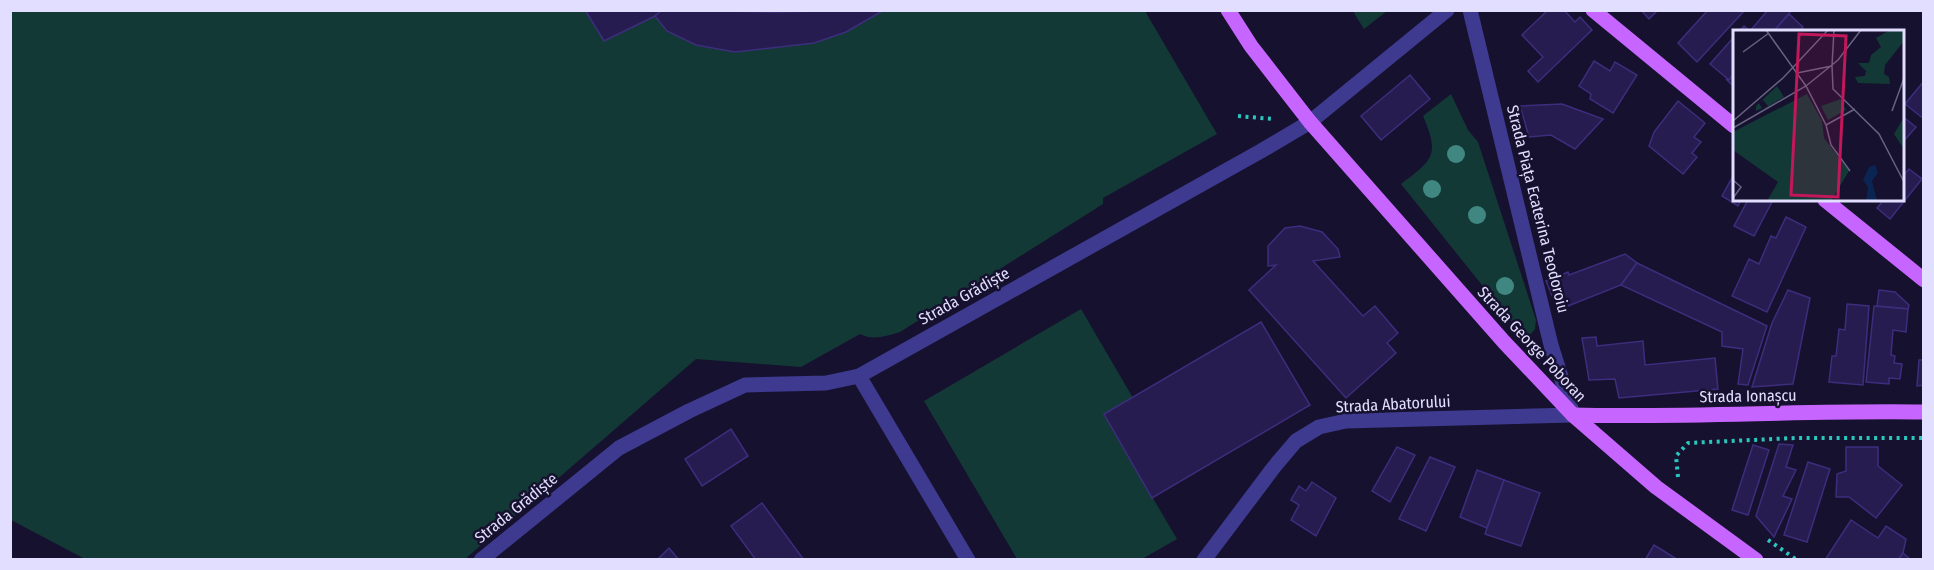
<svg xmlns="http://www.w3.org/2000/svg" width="1934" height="570" font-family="'Fira Sans Condensed',sans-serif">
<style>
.green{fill:#133937}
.building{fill:#271c50;stroke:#3d2d7d;stroke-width:1.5}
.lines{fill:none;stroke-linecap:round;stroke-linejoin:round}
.path{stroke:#2bc6bd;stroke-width:4;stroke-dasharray:3 4.5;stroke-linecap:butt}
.minor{stroke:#3d3a8f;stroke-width:15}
.major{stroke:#c665ff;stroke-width:15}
.tree{fill:#408782}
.labels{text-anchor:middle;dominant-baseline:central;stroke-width:5;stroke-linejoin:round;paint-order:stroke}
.street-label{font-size:16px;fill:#e2deff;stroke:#16112e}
.inset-road{fill:none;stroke:#686382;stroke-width:1.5}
.view{fill:#c2185b;fill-opacity:0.15;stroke:#c2185b;stroke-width:3}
.inset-edge{fill:none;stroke:#e2deff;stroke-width:3}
</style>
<rect width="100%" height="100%" fill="#16112e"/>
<g class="green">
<path d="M10,11H1145L1217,134L1103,198V204L900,332C886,336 873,341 860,334L801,367L696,359L465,559H85L11,520Z"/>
<path d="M1356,11V10L1387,11L1364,29L1354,13Z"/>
<path d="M1451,94L1468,130L1478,142L1536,320L1535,329L1530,335H1522L1401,184C1433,160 1440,155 1423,116Z"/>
<path d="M1081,309L1133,398L1104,415L1177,539L1142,559H1017L924,401Z"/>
</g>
<g class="building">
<path d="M585,10H662L655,16L604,41Z"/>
<path d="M662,10L773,12L884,10L846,32L814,43L735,52L696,45L667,31L655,16Z"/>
<path d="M1548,10H1564L1575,22L1580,17L1592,30L1538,82L1528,71L1543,57L1522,35Z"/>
<path d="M1641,10H1658L1649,19Z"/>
<path d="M1708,10H1745L1697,62L1678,43Z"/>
<path d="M1768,10H1792L1773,32H1739L1744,26L1750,31Z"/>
<path d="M1789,14L1803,27L1799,32H1773Z"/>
<path d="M1734,37V74L1729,80L1710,64Z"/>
<path d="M1594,61L1610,71L1615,62L1637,75L1613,113L1590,99L1591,94L1579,86Z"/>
<path d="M1734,74V87L1726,79L1729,80Z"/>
<path d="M1410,75L1430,99L1381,140L1361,116Z"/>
<path d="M1924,81V119L1905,104Z"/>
<path d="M1678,101L1705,123L1694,137L1701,142L1692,153L1697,157L1683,174L1649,146L1654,132Z"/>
<path d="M1562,104L1603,119L1575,149L1551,135L1529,137L1520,106Z"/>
<path d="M1902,116L1916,127L1902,143Z"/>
<path d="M1909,169L1922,179L1890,219L1877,208L1884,200H1902V177Z"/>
<path d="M1734,174V200H1741L1738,206L1722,196Z"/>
<path d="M1748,200H1773L1754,236L1734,226Z"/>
<path d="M1786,217L1806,227L1767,312L1732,296L1749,259L1759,264L1771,236L1776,238Z"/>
<path d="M1300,226L1322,232L1338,249L1340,257L1313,261L1363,316L1375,306L1398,333L1387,343L1396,353L1346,398L1249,290L1276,265L1268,266V246L1285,228Z"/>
<path d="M1625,254L1637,263L1621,285L1558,310L1546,281L1568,272L1569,275Z"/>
<path d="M1637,263L1767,326L1748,385L1738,384L1743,349L1722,346V332L1621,285Z"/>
<path d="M1788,290L1810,298L1793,384L1752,387L1772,323Z"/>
<path d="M1879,290L1895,292L1909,305L1908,309L1877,306Z"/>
<path d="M1847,304L1869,306L1863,385L1829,382L1832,356H1836L1839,329L1845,330Z"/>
<path d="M1874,306L1908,309L1906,332L1893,330L1891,355L1895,356L1894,363L1902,364L1900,379L1889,378V384L1866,382Z"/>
<path d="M1261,322L1310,405L1152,498L1104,414Z"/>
<path d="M1596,337L1597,346L1643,341L1645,365L1715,358L1718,389L1619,398L1615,379L1589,380L1582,338Z"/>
<path d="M1919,360H1924V385L1917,386Z"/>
<path d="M731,429L748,456L702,486L685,459Z"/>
<path d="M1779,444L1793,445L1786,467L1796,470L1783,496L1792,499L1774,537L1756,516Z"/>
<path d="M1753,445L1769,450L1748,515L1732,510Z"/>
<path d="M1397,447L1415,455L1390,502L1372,491Z"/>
<path d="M1846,447H1878V466L1902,485L1876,518L1849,497H1836L1837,474L1846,471Z"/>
<path d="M1430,457L1455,467L1426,531L1399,519Z"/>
<path d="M1808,462L1830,469L1807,542L1784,535Z"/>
<path d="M1477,470L1504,480L1487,528L1460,517Z"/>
<path d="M1504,480L1540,493L1521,546L1485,534Z"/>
<path d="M1312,482L1336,498L1316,536L1291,520L1299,505L1291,500L1299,486L1306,491Z"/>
<path d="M762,503L804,560H756L731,526Z"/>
<path d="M1851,520L1878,538L1886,526L1906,539L1903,553L1898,560H1825Z"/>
<path d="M1654,545L1675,558L1674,560H1645Z"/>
<path d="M669,548L679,560H657Z"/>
<path d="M1903,553L1911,560H1898Z"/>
</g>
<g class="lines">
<g class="path">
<path d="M1238,116L1273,119"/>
<path d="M1678,477L1676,456L1688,443L1795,438H1924"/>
<path d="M1768,540L1797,560"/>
</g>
<g class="minor">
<path d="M859,376L968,560"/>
<path d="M481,560L619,448L689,411L745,385L826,383L859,376L1261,151L1310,122L1447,10"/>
<path d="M1204,560L1274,467L1296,441L1319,427L1346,421L1573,415L1551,345L1470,10"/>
</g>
<g class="major">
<path d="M1228,10L1251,46L1310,122L1504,342L1573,415L1656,487L1756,560"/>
<path d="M1593,10L1734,126"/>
<path d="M1825,200L1924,280"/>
<path d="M1573,415C1690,418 1807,410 1924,412"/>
</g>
</g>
<g class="tree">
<circle cx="1456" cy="154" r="9"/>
<circle cx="1432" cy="189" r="9"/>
<circle cx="1477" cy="215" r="9"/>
<circle cx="1505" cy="286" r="9"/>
</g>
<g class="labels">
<g class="street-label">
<text transform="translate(1538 209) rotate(76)">Strada Piața Ecaterina Teodoroiu</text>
<text transform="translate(964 296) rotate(-29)">Strada Grădiște</text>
<text transform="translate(1532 344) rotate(47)">Strada George Poboran</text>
<text transform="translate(1748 396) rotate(-1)">Strada Ionașcu</text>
<text transform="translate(1393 404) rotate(-3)">Strada Abatorului</text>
<text transform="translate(516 508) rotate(-39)">Strada Grădiște</text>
</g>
</g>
<g transform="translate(1733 30)">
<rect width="171" height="171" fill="#16112e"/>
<path d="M157,0H169L171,5V11L152,35L151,44L156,47L157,54L125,53L122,47L132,46L133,41L125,33H136L138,25L148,17L143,8ZM44,56L51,67L35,76L50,69L28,80L35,76L30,70L26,73L29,78L23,81V76ZM74,64L89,91L91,108L116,141L98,171H34L45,152L0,120V102ZM108,69L113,80L95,90L88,76ZM171,87V119L161,104Z" fill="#133937"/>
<path d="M142,135L145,143L139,151L144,171H133L135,157L130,150L136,137Z" fill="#0b2553"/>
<path class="inset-road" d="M33,0L73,56L93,95L98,115L117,141M10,22L36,3M99,36L101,0M64,43L99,36L100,59L146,104L171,152M159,81L171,48M0,91L50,48L95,0M93,95L122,79M0,98L73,56L105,30L128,0M0,150L8,157L0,168"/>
<path class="view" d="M66,4L113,6L105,167L58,165Z"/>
<rect width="171" height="171" class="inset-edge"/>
</g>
<rect width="1934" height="570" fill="none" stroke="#e2deff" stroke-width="24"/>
</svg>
